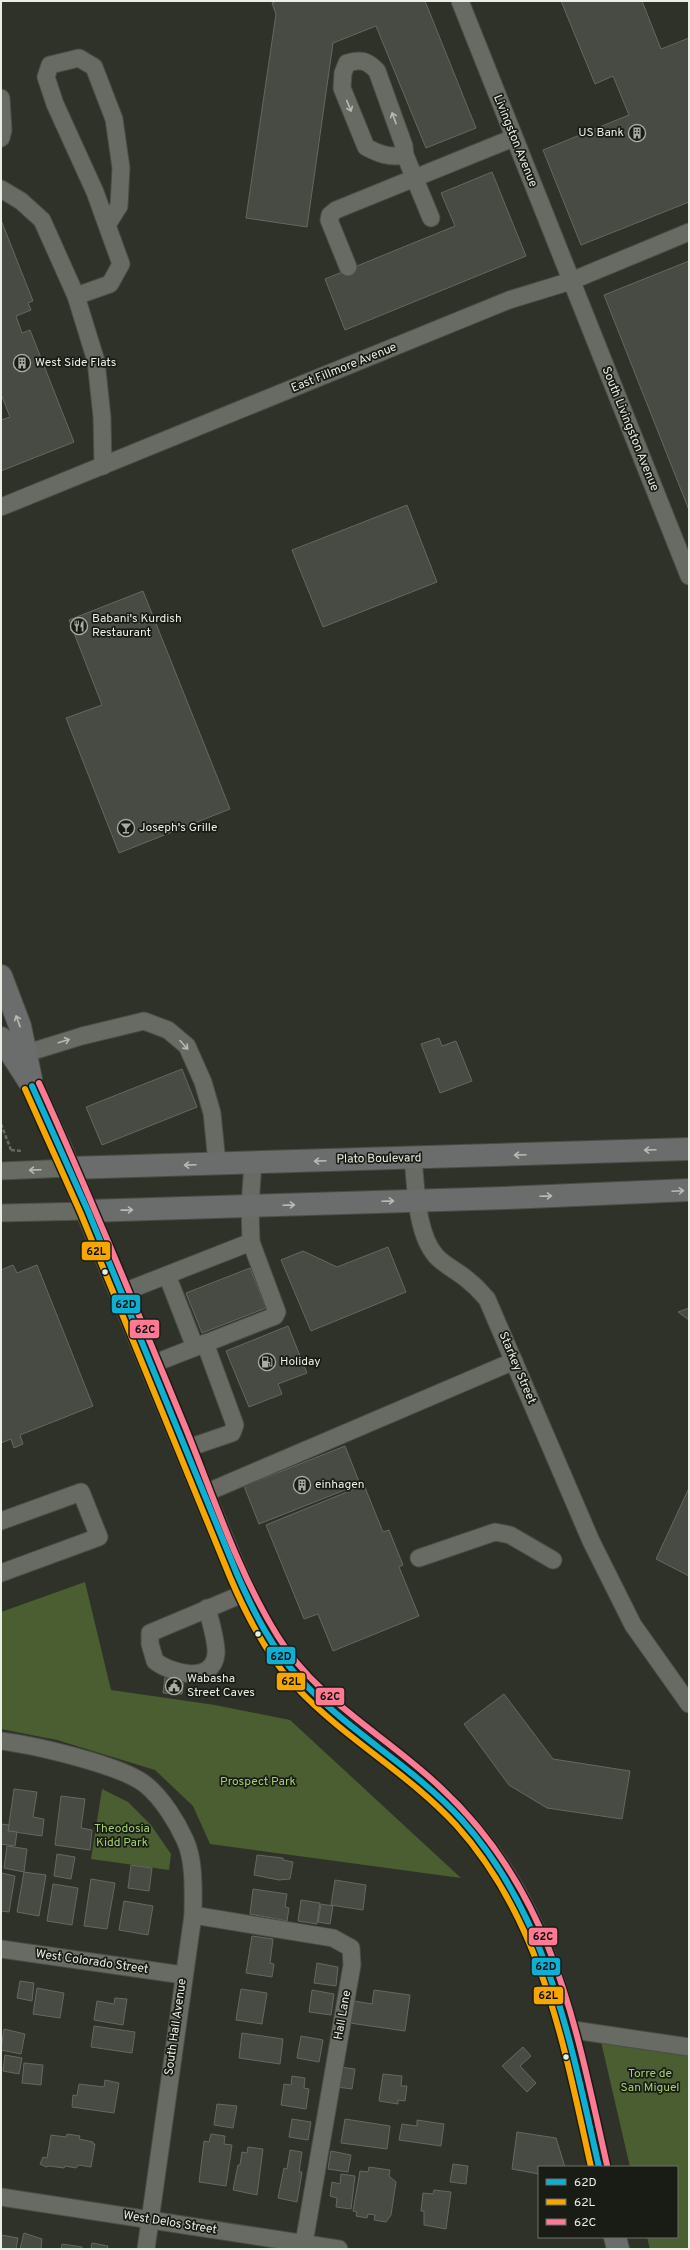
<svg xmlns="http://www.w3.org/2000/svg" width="690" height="2250" font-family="Overpass,sans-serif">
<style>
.green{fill:#4a5e32}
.building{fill:#484b44;stroke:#64685f}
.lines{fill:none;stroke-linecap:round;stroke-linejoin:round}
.minor-casing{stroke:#494d45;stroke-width:19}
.major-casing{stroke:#494d45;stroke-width:24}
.path{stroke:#646860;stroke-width:2.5;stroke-dasharray:4 2;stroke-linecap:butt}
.minor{stroke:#686b64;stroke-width:17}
.major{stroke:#6a6d6c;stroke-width:22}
.bus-1-casing{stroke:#181c15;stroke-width:9}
.bus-2-casing{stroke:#181c15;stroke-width:9}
.bus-3-casing{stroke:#181c15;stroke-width:9}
.bus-1{stroke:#0dafd3;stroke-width:6}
.bus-2{stroke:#f7a600;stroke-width:6}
.bus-3{stroke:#fe7a93;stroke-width:6}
.oneway{stroke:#b5bab1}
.oneway2{stroke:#b6bbb4}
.bus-dot{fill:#e9efe4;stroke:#181c15;stroke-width:1.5}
.labels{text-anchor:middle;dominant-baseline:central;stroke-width:3.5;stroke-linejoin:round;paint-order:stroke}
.poi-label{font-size:12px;fill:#e9efe4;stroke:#181c15;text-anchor:start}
.street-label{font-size:12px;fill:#e9efe4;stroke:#181c15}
.park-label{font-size:12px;fill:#a4d06f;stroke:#181c15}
.line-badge{stroke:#181c15;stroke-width:1.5}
.pale-badge-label{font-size:11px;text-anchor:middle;font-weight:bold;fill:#111}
</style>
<rect width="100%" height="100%" fill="#2e3229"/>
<g class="green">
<path d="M85,1582L111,1690L215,1705L290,1720L461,1878L210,1844L193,1806L155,1770L57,1740L1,1729V1612Z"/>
<path d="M102,1789L128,1802L151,1825L171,1854L169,1870L91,1859Z"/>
<path d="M599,2033L689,2047V2249H650L647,2237H677V2167H630Z"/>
</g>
<g class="building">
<path d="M277,1H425L476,128L426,148L376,26L333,43L307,227L246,218L276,14L272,3Z"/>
<path d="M561,1H642L661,49L689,38V202L581,245L543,150L629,115L613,76L595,84Z"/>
<path d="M492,172L526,256L345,330L325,279L455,226L441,193Z"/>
<path d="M1,220L33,301L28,303L31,310L16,316L22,333L30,330L74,442L1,471V420L10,417L1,394Z"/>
<path d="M689,261V510L604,295Z"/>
<path d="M407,505L437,582L323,627L292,550Z"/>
<path d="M143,591L230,809L119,853L66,718L102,705L69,620Z"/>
<path d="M439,1038L442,1046L456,1041L472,1081L440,1093L421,1044Z"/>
<path d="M182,1069L197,1107L102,1145L86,1107Z"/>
<path d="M388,1247L406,1292L311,1331L281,1260L303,1251L337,1267Z"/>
<path d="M13,1265L17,1273L37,1265L93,1406L20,1435L23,1444L14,1448L11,1439L1,1443V1270Z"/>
<path d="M250,1268L266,1308L202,1333L186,1293Z"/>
<path d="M689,1308V1320L678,1312Z"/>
<path d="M288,1326L307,1373L278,1384L282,1394L249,1407L226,1351Z"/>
<path d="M345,1446L360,1484L259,1524L244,1486Z"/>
<path d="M364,1485L383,1532L389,1530L403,1565L399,1567L419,1616L333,1651L318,1614L304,1619L266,1525Z"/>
<path d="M689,1488V1576L656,1559Z"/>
<path d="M165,1677L184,1680L182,1694L163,1693Z"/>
<path d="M504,1694L553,1759L630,1771L622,1819L547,1808L509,1785L464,1724Z"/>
<path d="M14,1789L37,1792L33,1817L44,1819L42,1836L8,1831Z"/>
<path d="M61,1796L85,1799L81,1828L92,1830L90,1850L55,1845Z"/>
<path d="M1,1824L9,1825L8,1831L17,1832L15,1846L1,1844Z"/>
<path d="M7,1846L27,1849L24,1872L4,1868Z"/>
<path d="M57,1854L75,1857L71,1879L54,1876Z"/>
<path d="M257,1855L283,1858V1860L293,1862L290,1879L279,1880L254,1875Z"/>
<path d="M131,1865L152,1868L149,1891L128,1888Z"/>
<path d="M24,1872L46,1875L39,1916L17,1912Z"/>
<path d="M1,1873L15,1876L9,1912L1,1911Z"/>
<path d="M91,1879L115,1883L107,1929L84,1926Z"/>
<path d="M335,1880L366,1885L363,1910L331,1905Z"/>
<path d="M53,1884L78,1888L72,1925L47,1921Z"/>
<path d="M253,1889L287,1894L285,1907L289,1908L287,1921L250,1914Z"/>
<path d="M301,1900L320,1903L317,1924L298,1921Z"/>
<path d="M124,1901L153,1906L148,1935L119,1930Z"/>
<path d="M321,1904L333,1906L330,1924L318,1922Z"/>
<path d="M252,1936L273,1939L270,1963L274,1964L272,1977L246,1973Z"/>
<path d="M317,1963L338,1967L336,1986L314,1983Z"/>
<path d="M20,1981L34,1983L32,2001L17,1998Z"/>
<path d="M37,1988L64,1993L60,2018L33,2014Z"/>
<path d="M241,1989L267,1993L262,2024L236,2020Z"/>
<path d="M312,1990L334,1994L331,2015L309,2012Z"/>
<path d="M374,1990L410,1995L405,2031L350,2023L354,2001L372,2004Z"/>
<path d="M115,1998L127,1999L123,2025L94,2020L97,2001L114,2004Z"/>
<path d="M94,2026L135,2032L132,2053L91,2047Z"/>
<path d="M4,2029L25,2034L21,2054L1,2050Z"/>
<path d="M242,2033L283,2039L280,2064L239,2058Z"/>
<path d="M301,2036L323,2040L319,2062L297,2058Z"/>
<path d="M523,2047L531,2056L520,2066L536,2083L527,2092L502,2066Z"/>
<path d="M5,2055L22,2058L19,2074L3,2071Z"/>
<path d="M24,2063L43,2065L41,2085L22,2083Z"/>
<path d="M339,2067L355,2069L352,2089L337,2087Z"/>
<path d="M383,2074L402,2076L401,2086H407L405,2101L398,2100V2104L379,2101Z"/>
<path d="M292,2076L305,2078L304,2088L309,2089L306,2109L281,2105L284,2084L291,2085Z"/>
<path d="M105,2080L119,2083L114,2113L72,2107L73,2095L77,2096L79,2084L104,2087Z"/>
<path d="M217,2104L237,2106L233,2128L214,2125Z"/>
<path d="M292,2119L311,2122L308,2140L289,2137Z"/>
<path d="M345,2119L390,2126L387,2149L341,2143Z"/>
<path d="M417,2120L444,2124L441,2146L399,2140L402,2124L417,2126Z"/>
<path d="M517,2132L556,2138L565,2167H539V2174L512,2169Z"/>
<path d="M67,2134L80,2136L79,2139L93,2142V2144H95L91,2167L79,2165L76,2168L65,2166L64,2168L49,2166L46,2167L40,2164L43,2157L47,2158L51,2135L66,2137Z"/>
<path d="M211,2134L225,2136L224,2144L232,2145L226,2186L199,2182L204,2141L209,2142Z"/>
<path d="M248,2147L263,2149L257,2195L233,2190L238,2165H240L242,2152L247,2153Z"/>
<path d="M290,2150L302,2152L299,2172H302L297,2202L278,2198L284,2168L287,2169Z"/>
<path d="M331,2151L351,2155L348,2172L328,2169Z"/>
<path d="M453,2164L468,2166L466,2184L450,2182Z"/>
<path d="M369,2167L390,2170L389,2176L396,2182L391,2215L386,2222L374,2220L375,2215L368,2214L367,2218L356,2216L357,2212L353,2211L360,2171L368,2172Z"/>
<path d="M341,2174L355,2176L351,2209L336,2207L337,2198L330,2196L332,2182L340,2184Z"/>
<path d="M434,2190L451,2192L446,2229L424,2225V2211H421L423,2193L433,2194Z"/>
<path d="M24,2233L42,2239L41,2249H20Z"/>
<path d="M1,2235L18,2238L16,2249H1Z"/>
<path d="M92,2243L108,2246L107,2249H91Z"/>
<path d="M62,2244L82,2247V2249H61Z"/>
</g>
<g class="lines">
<g class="minor-casing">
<g id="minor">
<path d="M460,1L689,576"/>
<path d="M1,98L3,130L1,138"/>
<path d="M405,155C390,158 379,154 366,147L342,88L343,73L347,63C360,59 367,60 377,71L404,146L405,155L431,218"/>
<path d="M1,189L21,201L42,220L76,296L96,361L102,417L103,466"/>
<path d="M348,267L329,220L330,215L336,210L513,138"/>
<path d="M76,296L110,284L121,264L95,192L55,104L46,77L50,65L79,58L94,67L114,119L121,168L119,206L107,225"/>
<path d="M1,507L509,300L571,281L689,232"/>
<path d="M27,1053L82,1036L144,1021L168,1030L187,1046L203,1082L212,1113L217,1163"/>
<path d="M413,1158C416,1187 416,1233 436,1256C445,1266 460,1272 470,1282C477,1287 482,1294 487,1299L591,1541L633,1625L689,1704"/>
<path d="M1,1171L70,1168"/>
<path d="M1,1213L88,1211"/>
<path d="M167,1275L195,1347"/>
<path d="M121,1293L251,1242"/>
<path d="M150,1365L275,1316L277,1312L251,1242L250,1206L253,1163"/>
<path d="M185,1449L232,1433L235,1425L205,1343"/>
<path d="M203,1494L514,1361"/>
<path d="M1,1521L81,1492L99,1537L1,1573"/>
<path d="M419,1558L495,1532L510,1535L553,1560"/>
<path d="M207,1608C210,1620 217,1642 216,1654C213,1685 170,1673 155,1661L150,1644V1633L245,1593"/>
<path d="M1,1741C33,1745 122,1765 146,1785C162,1798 177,1822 185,1840C195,1861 193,1893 193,1915L146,2249"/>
<path d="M193,1915L333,1938L351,1948L352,1965L304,2243"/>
<path d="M1,1949L183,1975"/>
<path d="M567,2029L689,2047"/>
<path d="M1,2197L339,2249"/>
</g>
</g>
<g class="major-casing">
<g id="major">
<path d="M1,976L20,1026L31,1079"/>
<path d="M1,1038L32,1086L62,1151L231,1560C247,1598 265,1637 291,1669C319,1703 354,1727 388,1753C423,1780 456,1810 483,1845C556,1937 573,2056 599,2167"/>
<path d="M70,1168L689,1149"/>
<path d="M88,1211L505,1198L689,1190"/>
<path d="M615,2237L618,2249"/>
</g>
</g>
<g class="path">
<path d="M1,1124L11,1150"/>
<path d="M11,1150L21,1151"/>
</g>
<use href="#minor" class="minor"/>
<use href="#major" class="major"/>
<g class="bus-1-casing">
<path id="bus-1" d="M32,1086L88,1211L237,1574C254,1613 273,1651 302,1681C350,1733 414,1767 462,1820C549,1917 571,2045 599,2167"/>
</g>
<g class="bus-2-casing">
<path id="bus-2" d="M25,1089L81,1214L230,1577C247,1617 267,1656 296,1687C345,1739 408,1773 456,1825C542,1920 564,2046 591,2167"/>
</g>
<g class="bus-3-casing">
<path id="bus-3" d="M39,1083C91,1197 138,1313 186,1429C214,1498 238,1572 277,1635C317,1701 387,1736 441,1788C553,1892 575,2023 607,2165"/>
</g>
<use href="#bus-1" class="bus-1"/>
<use href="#bus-2" class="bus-2"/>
<use href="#bus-3" class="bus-3"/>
</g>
<defs><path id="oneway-shaft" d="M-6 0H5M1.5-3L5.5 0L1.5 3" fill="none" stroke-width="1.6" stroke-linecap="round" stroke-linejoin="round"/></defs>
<g class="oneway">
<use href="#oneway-shaft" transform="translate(349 106) rotate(68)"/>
<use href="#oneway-shaft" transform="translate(394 118) rotate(-110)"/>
<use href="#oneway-shaft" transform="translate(64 1041) rotate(-17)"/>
<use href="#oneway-shaft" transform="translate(184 1045) rotate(48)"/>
<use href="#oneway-shaft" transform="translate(35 1170) rotate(178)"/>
</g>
<g class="oneway2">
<use href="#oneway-shaft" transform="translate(18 1021) rotate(-110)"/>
<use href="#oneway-shaft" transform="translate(650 1150) rotate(178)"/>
<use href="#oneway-shaft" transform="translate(520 1155) rotate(178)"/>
<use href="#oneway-shaft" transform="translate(320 1161) rotate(178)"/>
<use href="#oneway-shaft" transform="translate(190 1165) rotate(178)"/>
<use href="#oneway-shaft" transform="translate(678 1191) rotate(-3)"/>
<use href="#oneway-shaft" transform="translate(546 1196) rotate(-2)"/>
<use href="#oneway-shaft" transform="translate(388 1201) rotate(-2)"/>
<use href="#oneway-shaft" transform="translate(289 1205) rotate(-2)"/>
<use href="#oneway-shaft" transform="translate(127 1210) rotate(-1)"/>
</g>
<defs>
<g id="building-ring" transform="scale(0.9)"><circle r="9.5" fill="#181c15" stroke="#a8ada3" stroke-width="1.5"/><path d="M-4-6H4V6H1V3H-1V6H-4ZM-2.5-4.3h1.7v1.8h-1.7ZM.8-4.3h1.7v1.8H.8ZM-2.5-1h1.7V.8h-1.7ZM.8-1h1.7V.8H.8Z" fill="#a8ada3"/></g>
<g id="restaurant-ring" transform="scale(0.9)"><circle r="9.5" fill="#181c15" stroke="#a8ada3" stroke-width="1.5"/><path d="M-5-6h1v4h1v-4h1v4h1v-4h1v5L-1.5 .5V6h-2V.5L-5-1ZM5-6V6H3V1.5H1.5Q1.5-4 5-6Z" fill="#a8ada3"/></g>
<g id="bar-ring" transform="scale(0.9)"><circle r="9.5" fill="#181c15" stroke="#a8ada3" stroke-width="1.5"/><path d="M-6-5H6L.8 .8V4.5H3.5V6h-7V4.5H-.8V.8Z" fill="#a8ada3"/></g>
<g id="fuel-ring" transform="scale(0.9)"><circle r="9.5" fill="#181c15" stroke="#a8ada3" stroke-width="1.5"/><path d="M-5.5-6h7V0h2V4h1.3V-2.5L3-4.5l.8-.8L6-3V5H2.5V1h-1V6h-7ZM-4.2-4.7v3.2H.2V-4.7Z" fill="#a8ada3"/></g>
<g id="civic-ring" transform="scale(0.9)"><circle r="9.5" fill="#181c15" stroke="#a8ada3" stroke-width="1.5"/><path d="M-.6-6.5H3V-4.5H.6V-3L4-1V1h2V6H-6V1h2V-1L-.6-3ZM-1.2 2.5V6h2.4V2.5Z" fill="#a8ada3"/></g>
</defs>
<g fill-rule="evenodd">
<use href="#building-ring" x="637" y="133"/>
<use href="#building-ring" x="22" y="363"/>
<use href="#restaurant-ring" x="79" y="626"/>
<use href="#bar-ring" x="126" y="828"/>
<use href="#fuel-ring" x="267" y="1362"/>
<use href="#building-ring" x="302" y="1485"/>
<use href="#civic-ring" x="174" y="1686"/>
</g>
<g class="bus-dot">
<circle cx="105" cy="1272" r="3.5"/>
<circle cx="258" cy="1634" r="3.5"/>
<circle cx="566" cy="2057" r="3.5"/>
</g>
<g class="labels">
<g class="poi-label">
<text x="624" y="133" text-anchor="end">US Bank</text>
<text x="35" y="363">West Side Flats</text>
<text x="92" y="619">Babani's Kurdish<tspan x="92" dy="14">Restaurant</tspan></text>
<text x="139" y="828">Joseph's Grille</text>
<text x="280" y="1362">Holiday</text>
<text x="315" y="1485">einhagen</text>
<text x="187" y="1679">Wabasha<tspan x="187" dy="14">Street Caves</tspan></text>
</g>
<g class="street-label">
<text transform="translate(515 141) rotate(68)">Livingston Avenue</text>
<text transform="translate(344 368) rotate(-22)">East Fillmore Avenue</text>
<text transform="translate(630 429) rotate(68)">South Livingston Avenue</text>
<text transform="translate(379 1159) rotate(-1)">Plato Boulevard</text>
<text transform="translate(517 1368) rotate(67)">Starkey Street</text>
<text transform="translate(92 1962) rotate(8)">West Colorado Street</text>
<text transform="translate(343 2015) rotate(-80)">Hall Lane</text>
<text transform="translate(176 2027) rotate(-82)">South Hall Avenue</text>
<text transform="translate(170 2223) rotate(9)">West Delos Street</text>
</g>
<g class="park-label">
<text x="258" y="1782">Prospect Park</text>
<text x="122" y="1829">Theodosia<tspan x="122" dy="14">Kidd Park</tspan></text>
<text x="650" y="2074">Torre de<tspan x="650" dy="14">San Miguel</tspan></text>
</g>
</g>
<g class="line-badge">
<rect x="81" y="1241" width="30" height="20" rx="4" fill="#f7a600"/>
<rect x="111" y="1294" width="30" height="20" rx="4" fill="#0dafd3"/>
<rect x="129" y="1319" width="31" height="20" rx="4" fill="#fe7a93"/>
<rect x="266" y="1646" width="30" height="19" rx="4" fill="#0dafd3"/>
<rect x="276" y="1672" width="30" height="19" rx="4" fill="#f7a600"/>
<rect x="315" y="1687" width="30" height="19" rx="4" fill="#fe7a93"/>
<rect x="528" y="1927" width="30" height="19" rx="4" fill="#fe7a93"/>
<rect x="531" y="1957" width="30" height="19" rx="4" fill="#0dafd3"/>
<rect x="533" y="1986" width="31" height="19" rx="4" fill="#f7a600"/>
</g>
<g class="pale-badge-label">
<text x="96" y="1255">62L</text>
<text x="126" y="1308">62D</text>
<text x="145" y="1333">62C</text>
<text x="281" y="1660">62D</text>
<text x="291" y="1685">62L</text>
<text x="330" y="1700">62C</text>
<text x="543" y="1940">62C</text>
<text x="546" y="1970">62D</text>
<text x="548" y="1999">62L</text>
</g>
<rect width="690" height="2250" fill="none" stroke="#e9efe4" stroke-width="4"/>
<rect x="538" y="2166" width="140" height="72" fill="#181c15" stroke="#6c7068"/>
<rect x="546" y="2179" width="20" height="6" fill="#0dafd3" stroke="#6c7068"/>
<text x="574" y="2186" font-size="12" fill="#e9efe4">62D</text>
<rect x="546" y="2199" width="20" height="6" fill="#f7a600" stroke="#6c7068"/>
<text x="574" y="2206" font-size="12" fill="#e9efe4">62L</text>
<rect x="546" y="2219" width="20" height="6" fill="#fe7a93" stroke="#6c7068"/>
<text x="574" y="2226" font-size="12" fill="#e9efe4">62C</text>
</svg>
